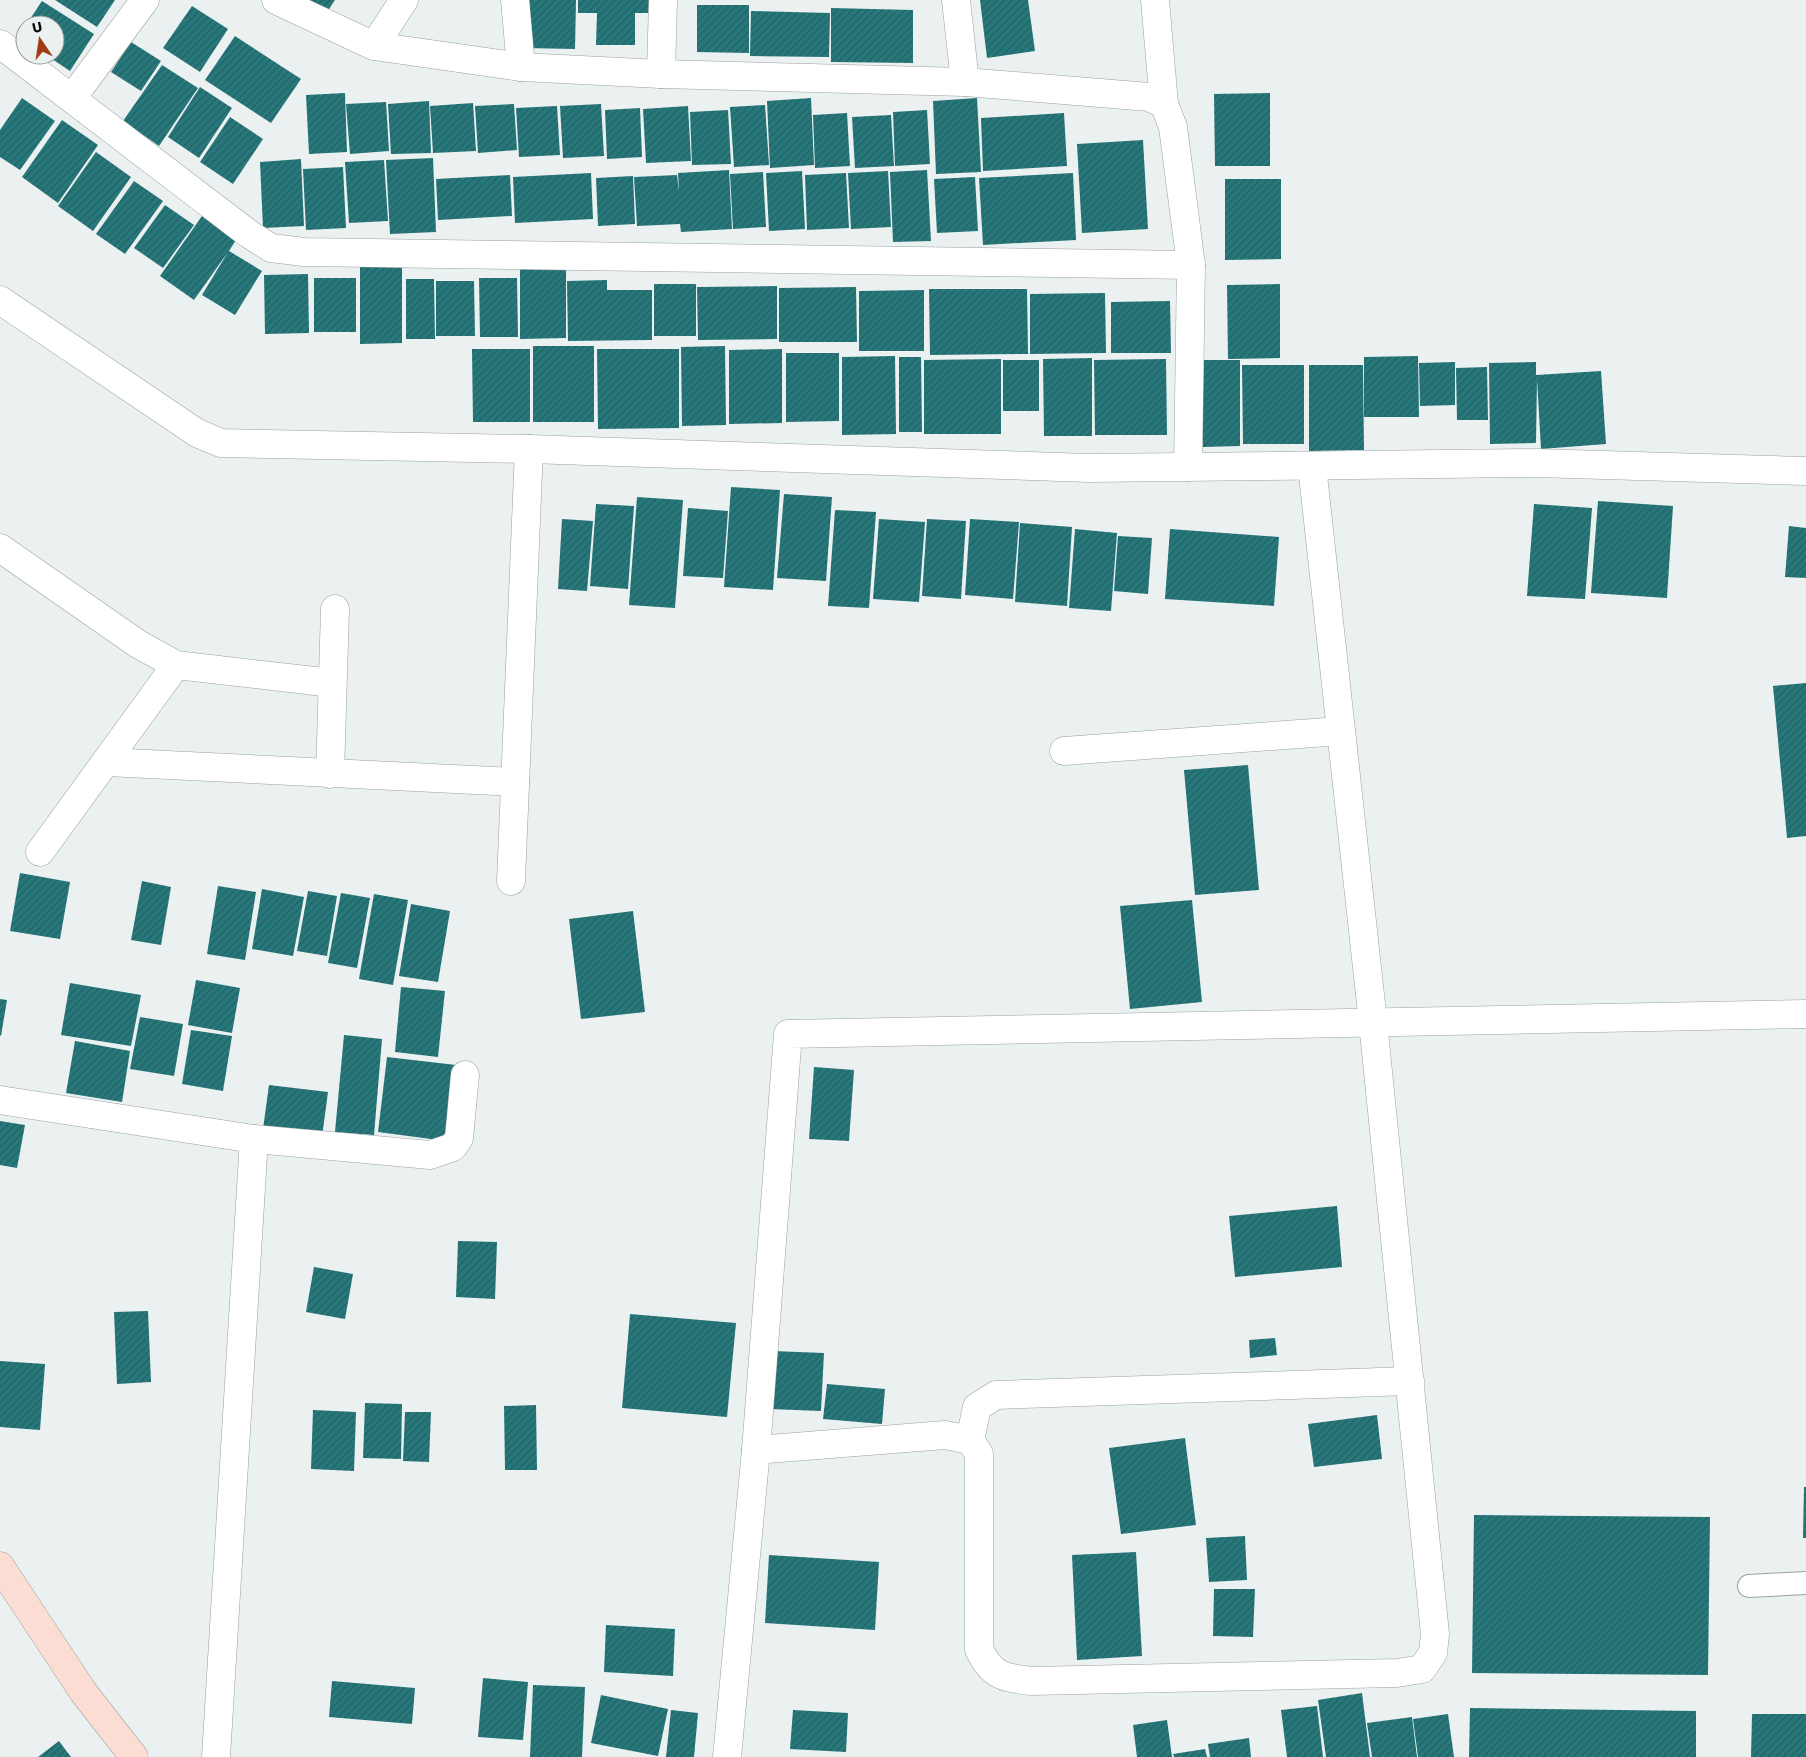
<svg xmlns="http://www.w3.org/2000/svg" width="1806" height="1757" font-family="Poppins,sans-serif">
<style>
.building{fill:url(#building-hatch)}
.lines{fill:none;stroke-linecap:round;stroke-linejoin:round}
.lane-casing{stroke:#9aa0a0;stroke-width:24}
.street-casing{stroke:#9aa0a0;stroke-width:29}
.secondary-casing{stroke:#9aa0a0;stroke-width:29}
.lane{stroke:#fff;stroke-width:22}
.street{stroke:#fff;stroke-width:28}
.secondary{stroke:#fcddd3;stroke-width:28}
</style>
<defs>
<pattern id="building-hatch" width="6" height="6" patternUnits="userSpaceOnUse" patternTransform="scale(1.25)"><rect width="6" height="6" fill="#28787b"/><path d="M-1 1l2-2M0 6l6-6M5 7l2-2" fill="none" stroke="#216163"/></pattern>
</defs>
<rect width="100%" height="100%" fill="#ebf1f1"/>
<g class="building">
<path d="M55,0H115L97,27Z"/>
<path d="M296,0H335L323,18Z"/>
<path d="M525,0H576L575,49L524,48Z"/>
<path d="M578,0H653L652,13H635V45H596L597,13H578Z"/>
<path d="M980,0H1028L1035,51L987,58Z"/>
<path d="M42,1L94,34L70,71L46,55H55V25H26Z"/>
<path d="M697,5H749V53L697,52Z"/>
<path d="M192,6L228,29L200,72L163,48Z"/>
<path d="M831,8L913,10V63L831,62Z"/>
<path d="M751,11L830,13L829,57L750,56Z"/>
<path d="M25,27V41L19,37Z"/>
<path d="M235,36L301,79L271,123L205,80Z"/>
<path d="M131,42L161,61L141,91L111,72Z"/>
<path d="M162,65L198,88L159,146L123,121Z"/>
<path d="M200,87L232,108L199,158L168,137Z"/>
<path d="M345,93L347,152L309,154L306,95Z"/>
<path d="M1270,93V166H1215L1214,94Z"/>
<path d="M22,98L55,121L20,170L0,157V130Z"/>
<path d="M811,98L814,165L770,168L767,101Z"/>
<path d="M977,98L981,172L936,174L933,101Z"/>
<path d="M429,101L431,153L391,154L388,104Z"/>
<path d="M386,102L389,151L350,154L346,104Z"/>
<path d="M473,103L476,151L433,153L430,106Z"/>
<path d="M514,104L517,150L478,153L475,106Z"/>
<path d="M601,104L604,156L563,158L560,106Z"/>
<path d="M765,105L769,165L734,167L730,107Z"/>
<path d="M557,106L560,155L519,157L516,108Z"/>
<path d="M688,106L691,161L646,163L643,109Z"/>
<path d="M640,108L642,157L607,159L605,110Z"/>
<path d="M728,110L731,164L692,165L690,112Z"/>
<path d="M927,110L930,164L895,166L893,112Z"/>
<path d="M847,113L850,166L815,168L813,115Z"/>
<path d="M1064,113L1067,166L983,171L981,118Z"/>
<path d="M891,115L894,166L855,168L852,117Z"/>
<path d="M230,117L263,139L233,184L200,162Z"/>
<path d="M62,120L98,145L58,203L22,177Z"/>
<path d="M1143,140L1148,229L1082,233L1077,144Z"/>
<path d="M96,152L131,177L93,231L58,206Z"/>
<path d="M433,158L436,232L390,234L386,160Z"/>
<path d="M301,159L304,226L263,228L260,162Z"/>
<path d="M384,160L388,221L349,223L345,162Z"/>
<path d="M343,167L346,228L306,230L303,169Z"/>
<path d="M729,170L732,229L681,232L680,224L637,226L634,177L677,175L679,192L678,173Z"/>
<path d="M927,170L931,241L893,242L890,172Z"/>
<path d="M802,171L805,229L769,231L766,173Z"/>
<path d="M888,171L891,227L851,229L848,173Z"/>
<path d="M763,172L766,227L733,229L730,174Z"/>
<path d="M591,173L593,219L515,223L513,177Z"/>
<path d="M846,173L849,228L807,230L805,175Z"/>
<path d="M1073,173L1076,240L983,245L979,178Z"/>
<path d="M510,175L512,216L438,220L436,179Z"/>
<path d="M633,176L635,224L598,226L596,178Z"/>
<path d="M975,177L978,231L937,233L934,179Z"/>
<path d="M1225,179H1281V259L1225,260Z"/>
<path d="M134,181L163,201L125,254L96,234Z"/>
<path d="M165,205L194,225L163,268L134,248Z"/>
<path d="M202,216L236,240L229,251L262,271L235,315L202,295L228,252L194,300L160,276Z"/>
<path d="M360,264H402V343L360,344Z"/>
<path d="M520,265H566V338L520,339Z"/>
<path d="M308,274L309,333L265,334L264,275Z"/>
<rect x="314" y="278" width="42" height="54"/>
<path d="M479,278H517L518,337H480Z"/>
<path d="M406,279H434L435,339H406Z"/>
<path d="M607,280V290H652V340L568,341L567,281Z"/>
<path d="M436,281H474L475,336H436Z"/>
<rect x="654" y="284" width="42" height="52"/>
<path d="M1280,284V358L1228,359L1227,285Z"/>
<path d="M777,286V339L698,340L697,287Z"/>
<path d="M856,287L857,342H779V288Z"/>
<path d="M929,289H1027L1028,354L930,355Z"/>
<path d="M924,290V351H859V291Z"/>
<path d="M1105,293L1106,353L1030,354V294Z"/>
<path d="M1170,301L1171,353H1111V302Z"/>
<rect x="533" y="346" width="61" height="76"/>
<path d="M725,346L726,425L682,426L681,347Z"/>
<path d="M472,349H530V422H473Z"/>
<path d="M597,349H679V428L598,429Z"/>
<path d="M782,349V423L729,424V350Z"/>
<path d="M786,353H839V421L786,422Z"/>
<path d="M895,356L896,434L842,435V357Z"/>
<path d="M1418,356L1419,417H1364V357Z"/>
<path d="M899,357H921L922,432H899Z"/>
<path d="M1092,358V436H1044L1043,359Z"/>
<path d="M1001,359V434H924V360Z"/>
<path d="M1166,359L1167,435H1095L1094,360Z"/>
<rect x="1003" y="360" width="36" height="51"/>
<path d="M1202,360H1240V446L1203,447Z"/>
<path d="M1455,362V405L1420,406L1419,363Z"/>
<path d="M1536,362V375L1601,371L1606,444L1541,449L1537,379L1536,443L1490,444L1489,363Z"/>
<path d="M1242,365H1304V444H1243Z"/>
<path d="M1309,365H1363L1364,450L1309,451Z"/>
<path d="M1487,367L1488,420H1457L1456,368Z"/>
<path d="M731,487L780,490L773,590L724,587Z"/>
<path d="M784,494L832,497L826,581L777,578Z"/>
<path d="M637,497L683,500L675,608L629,605Z"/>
<path d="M1598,501L1673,506L1667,598L1591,593Z"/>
<path d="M596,504L634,506L628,589L590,586Z"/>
<path d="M1534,504L1592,508L1585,599L1527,596Z"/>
<path d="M688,508L728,511L723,578L683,576Z"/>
<path d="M835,510L876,512L869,608L828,606Z"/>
<path d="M562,519L593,521L587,591L558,589Z"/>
<path d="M879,519L925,522L919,602L873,599Z"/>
<path d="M927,519L966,521L961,599L922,596Z"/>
<path d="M970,519L1019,522L1013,599L965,595Z"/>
<path d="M1020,523L1072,527L1067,606L1015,602Z"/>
<path d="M1789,526L1806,528V578L1785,577Z"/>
<path d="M1075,529L1117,533L1111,611L1069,608Z"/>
<path d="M1170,529L1279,537L1274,606L1165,599Z"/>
<path d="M1118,536L1152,538L1148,594L1114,591Z"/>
<path d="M1806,683V836L1787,838L1773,686Z"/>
<path d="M1248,765L1259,890L1195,895L1184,770Z"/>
<path d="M20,873L70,882L60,939L10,931Z"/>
<path d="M142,881L171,887L161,945L131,940Z"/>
<path d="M218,886L256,892L245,960L207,954Z"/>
<path d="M262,889L304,897L293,956L252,949Z"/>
<path d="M308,891L337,896L327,956L297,951Z"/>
<path d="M341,893L370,898L357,968L328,963Z"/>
<path d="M374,894L408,900L393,985L359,979Z"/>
<path d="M1192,900L1202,1002L1130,1009L1120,906Z"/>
<path d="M411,904L450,911L438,982L399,976Z"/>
<path d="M633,911L645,1012L581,1019L569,919Z"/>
<path d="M196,980L240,988L232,1033L188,1025Z"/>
<path d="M70,983L141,995L131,1046L61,1035Z"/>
<path d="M401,987L445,991L438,1057L395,1052Z"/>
<path d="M0,999L7,1000L1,1036L0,1035Z"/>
<path d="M140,1017L183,1024L174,1076L130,1069Z"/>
<path d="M191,1030L232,1036L223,1091L182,1084Z"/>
<path d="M344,1035L382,1039L374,1135L335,1132Z"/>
<path d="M75,1041L130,1051L122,1102L66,1093Z"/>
<path d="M387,1057L456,1065L446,1141L378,1132Z"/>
<path d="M814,1067L854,1070L849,1141L809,1139Z"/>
<path d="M269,1085L328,1092L322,1137L263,1129Z"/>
<path d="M0,1121L25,1125L17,1168L0,1165Z"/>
<path d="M1337,1206L1342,1267L1235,1277L1229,1216Z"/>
<path d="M458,1241L497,1242L495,1299L456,1297Z"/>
<path d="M314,1267L353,1274L345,1319L306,1312Z"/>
<path d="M148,1311L151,1382L117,1384L114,1312Z"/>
<path d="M630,1314L736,1323L727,1417L622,1408Z"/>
<path d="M1275,1338L1277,1355L1250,1358L1249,1340Z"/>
<path d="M773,1351L824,1353L821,1411L770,1409Z"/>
<path d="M0,1361L45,1364L40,1430L0,1427Z"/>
<path d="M827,1384L885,1389L882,1424L823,1419Z"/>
<path d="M365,1403L402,1404L401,1459L363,1458Z"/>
<path d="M536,1405L537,1470H505L504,1406Z"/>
<path d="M313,1410L356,1412L354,1471L311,1469Z"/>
<path d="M405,1412H431L429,1462L403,1461Z"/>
<path d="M1377,1415L1382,1459L1314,1467L1308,1424Z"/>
<path d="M1185,1438L1196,1525L1121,1534L1109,1448Z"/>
<path d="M1804,1487H1806V1538H1803Z"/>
<path d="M1474,1515L1710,1517L1708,1675L1472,1673Z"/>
<path d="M1245,1536L1247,1580L1209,1582L1206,1538Z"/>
<path d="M1136,1552L1142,1656L1077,1660L1072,1555Z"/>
<path d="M769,1555L879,1562L875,1630L765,1623Z"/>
<path d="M1214,1589H1255L1253,1637L1213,1636Z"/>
<path d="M606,1625L675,1629L673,1676L604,1672Z"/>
<path d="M483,1678L528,1682L523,1740L478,1737Z"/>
<path d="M332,1681L415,1688L412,1724L329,1717Z"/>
<path d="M533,1685L585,1687L582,1757H530Z"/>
<path d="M1362,1693L1370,1757H1326L1318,1700Z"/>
<path d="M601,1695L668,1709L658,1756L591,1743Z"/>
<path d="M1317,1706L1323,1757H1287L1281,1710Z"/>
<path d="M1470,1708L1696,1711V1757H1469Z"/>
<path d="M671,1710L698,1713L694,1757H666Z"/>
<path d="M793,1710L848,1713L846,1752L790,1749Z"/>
<path d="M1448,1714L1454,1757H1418L1413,1719Z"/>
<path d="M1752,1714H1806V1757H1751Z"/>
<path d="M1412,1717L1417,1757H1372L1367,1723Z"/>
<path d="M1167,1720L1172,1757H1137L1133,1725Z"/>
<path d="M1249,1738L1251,1757H1210L1208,1744Z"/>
<path d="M59,1741L71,1757H38Z"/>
<path d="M1205,1749L1207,1757H1174L1173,1754Z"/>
</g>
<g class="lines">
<g class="lane-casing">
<path id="lane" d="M1749,1586L1806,1583"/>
</g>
<g class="street-casing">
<g id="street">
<path d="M276,0L374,46L521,67L661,74L965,82L1149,97L1164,104L1173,127L1191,265L1188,467"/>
<path d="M515,0L521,67"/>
<path d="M956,0L965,82"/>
<path d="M1155,0L1164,104"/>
<path d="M0,44L249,234L271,248L304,252L1191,265"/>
<path d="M374,46L404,0"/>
<path d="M661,74L663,0"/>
<path d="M72,98L145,0"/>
<path d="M0,300L197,433L221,443L529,449L1089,468L1536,463L1806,471"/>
<path d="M0,548L138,644L176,665L332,683"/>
<path d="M1064,751L1341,731"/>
<path d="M106,762L515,782"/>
<path d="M330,774L335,609"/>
<path d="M40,852L176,665"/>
<path d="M511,881L529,449"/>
<path d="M0,1100L254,1139L430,1155L453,1147L459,1138L465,1075"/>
<path d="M970,1440L977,1407L996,1395L1410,1381"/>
<path d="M756,1450L945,1435L970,1440L979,1454V1649C991,1676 1004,1678 1032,1681L1397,1673L1422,1669L1433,1653L1435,1634L1373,1022L1312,466"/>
<path d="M216,1757L254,1139"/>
<path d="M727,1757L756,1450L788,1034L1806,1014"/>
</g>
</g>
<g class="secondary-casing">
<path id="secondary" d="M0,1566L84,1693L134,1757"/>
</g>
<use href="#lane" class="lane"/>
<use href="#street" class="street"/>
<use href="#secondary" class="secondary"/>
</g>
<g transform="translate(40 40) rotate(347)"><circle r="24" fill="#ebf1f1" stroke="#919595"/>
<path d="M0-4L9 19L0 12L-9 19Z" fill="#a23c17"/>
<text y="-8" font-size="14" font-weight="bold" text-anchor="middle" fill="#0a0c0c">U</text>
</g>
</svg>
